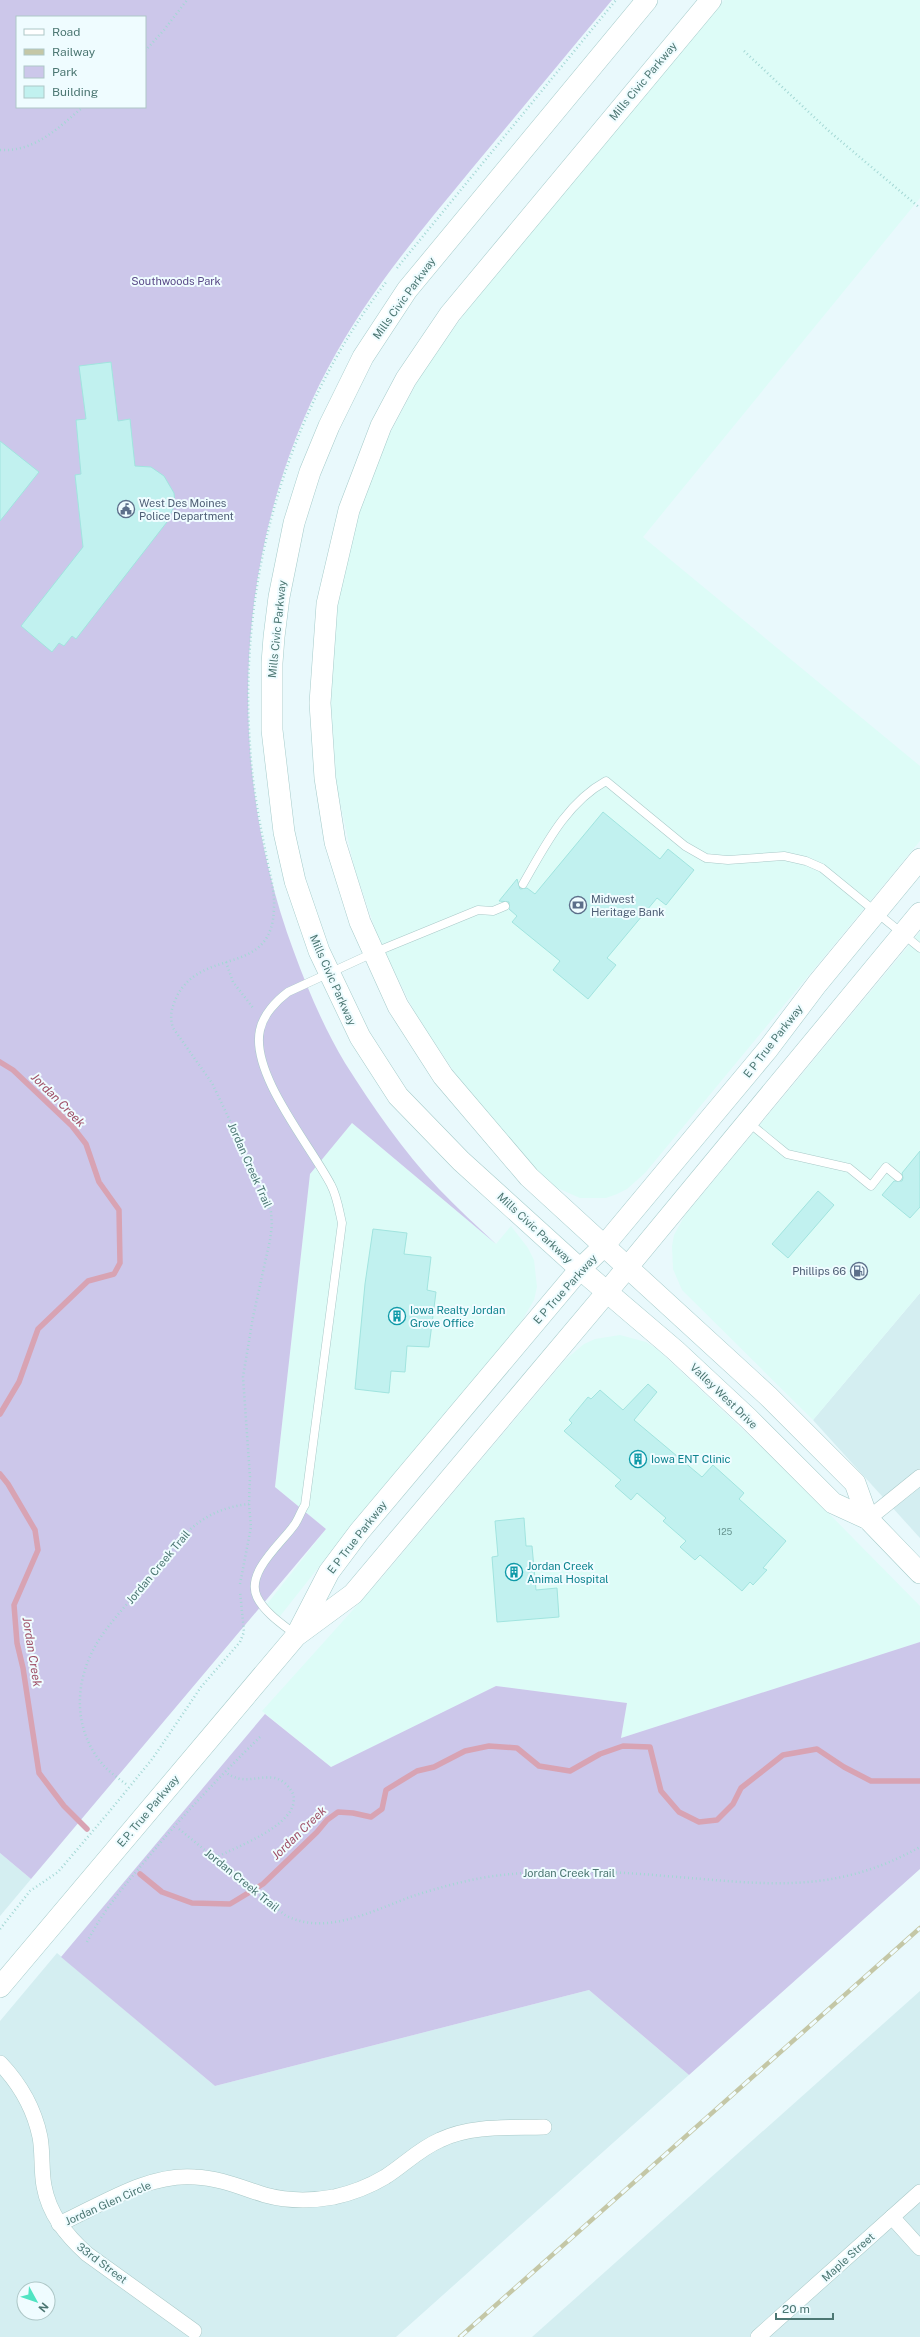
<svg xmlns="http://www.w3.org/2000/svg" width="920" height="2337" font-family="'Public Sans',sans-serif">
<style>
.residential{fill:#d4eef1;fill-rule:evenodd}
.commercial{fill:#ddfcf7}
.green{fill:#ccc7ea;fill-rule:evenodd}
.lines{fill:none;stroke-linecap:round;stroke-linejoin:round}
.stream{stroke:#d8a3b3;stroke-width:5.5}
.building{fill:#c1f1ef;stroke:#a1e4df}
.lane-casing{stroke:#a9c9c8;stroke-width:9}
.street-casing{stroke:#a9c9c8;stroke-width:16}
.secondary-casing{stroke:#a5cbca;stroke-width:22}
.path{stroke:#a3d7d4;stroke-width:2.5;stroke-dasharray:1 3;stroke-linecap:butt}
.lane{stroke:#fff;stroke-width:8}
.street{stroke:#fff;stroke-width:15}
.secondary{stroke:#fff;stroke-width:21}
.rail-casing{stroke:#c4c7a6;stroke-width:4.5}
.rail{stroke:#effcff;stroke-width:3;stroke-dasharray:9;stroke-linecap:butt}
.labels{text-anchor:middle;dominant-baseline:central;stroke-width:4;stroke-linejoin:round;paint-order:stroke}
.number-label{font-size:9px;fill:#699692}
.street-label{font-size:11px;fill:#4c7773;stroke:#effcff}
.park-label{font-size:11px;fill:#5a4a88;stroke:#effcff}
.service-label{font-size:11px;fill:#4e5e75;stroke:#effcff;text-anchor:start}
.culture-label{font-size:11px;fill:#0d838f;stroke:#effcff;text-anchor:start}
.water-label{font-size:12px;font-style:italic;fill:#9f4f66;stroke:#effcff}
</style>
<rect width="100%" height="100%" fill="#e9f9fc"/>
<g class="residential">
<path d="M920,1293V1538L813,1420Z"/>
<path d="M0,1853L31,1879L0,1916Z"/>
<path d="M57,1953L215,2086L589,1990L689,2075L396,2337H0V2021ZM24,2289H48V2313H24Z"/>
<path d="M920,1991V2337H532Z"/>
</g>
<g class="commercial">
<path d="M724,0H920V198L643,537L920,766V841L645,1173L627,1189L617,1194L606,1198H580L555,1187L535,1169L459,1079L416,1015L380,943L354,867L337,788L331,708L334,630L340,591L359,514L386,441L422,373L467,310Z"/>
<path d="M920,932V1293L813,1420L682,1290L673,1269L672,1246L674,1235L685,1215Z"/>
<path d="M352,1123L496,1244L511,1226L528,1248L534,1260L537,1287L534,1300L520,1324L352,1525L277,1620L264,1608L326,1529L275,1487L310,1174Z"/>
<path d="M620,1335L646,1342L657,1349L787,1471L920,1606V1642L621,1738L627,1703L496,1686L331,1767L262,1711L378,1582L565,1360L584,1344L595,1339Z"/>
</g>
<g class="green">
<path d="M0,0H612C565,57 517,114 470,171C418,234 366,296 328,368C233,547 224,764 294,952C308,990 324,1028 345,1063C373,1107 403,1151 439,1189C457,1208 477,1226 496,1244L352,1123L310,1174L275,1487L326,1529L31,1879L0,1853ZM17,17H145V107H17Z"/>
<path d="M920,1642V1869L689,2075L589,1990L215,2086L61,1957L265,1714L331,1767L496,1686L627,1703L621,1738Z"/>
</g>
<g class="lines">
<g class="stream">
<path d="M0,1062L13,1070L72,1126L86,1144L99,1182L119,1210L120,1263L114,1274L88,1281L38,1329L19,1382L0,1414"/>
<path d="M0,1474L8,1484L35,1530L38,1550L14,1605L17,1643L23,1668L39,1773L64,1806L87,1829"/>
<path d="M140,1874L162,1892L192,1903L230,1904L263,1884L317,1832L327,1820L338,1812L353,1813L371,1817L382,1809L386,1790L417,1771L434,1767L465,1751L489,1746L517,1748L539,1766L570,1771L600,1754L623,1746L650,1747L661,1791L679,1812L699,1822L717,1820L733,1804L741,1788L783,1755L817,1749L844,1767L871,1781H920"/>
</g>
</g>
<g class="building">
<path d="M111,362L118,421L130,419L135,466L151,467L164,476L174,493L175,504L167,522L76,639L72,636L64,646L59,643L52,652L21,626L83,547L75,475L81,474L76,420L86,419L79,366Z"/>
<path d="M0,441L39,472L0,521Z"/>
<path d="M603,812L660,859L668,849L694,870L666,905L657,898L607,958L616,965L588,999L553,970L560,961L512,922L517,916L509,909V902L499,901L517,879L520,889L527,888L535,894Z"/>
<path d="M920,1151V1207L910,1218L882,1195L894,1181H902L903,1178L902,1173Z"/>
<path d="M818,1191L834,1205L788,1258L772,1244Z"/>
<path d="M373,1229L407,1233L404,1254L431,1257L427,1290L436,1292L429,1347L407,1346L405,1372L391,1371L389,1393L355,1389L365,1284Z"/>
<path d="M648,1384L657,1392L634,1420L702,1477L713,1465L744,1493L739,1499L786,1541L763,1568L767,1570L753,1585L750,1582L742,1591L700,1555L695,1560L680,1547L686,1541L663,1521L666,1518L637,1493L631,1500L615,1486L621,1480L564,1431L572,1423L569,1420L588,1397L591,1399L600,1390L623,1410Z"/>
<path d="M524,1518L526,1546H532L536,1590L557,1588L559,1617L497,1622L492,1557L498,1556L495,1521Z"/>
</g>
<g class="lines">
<g class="lane-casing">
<g id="lane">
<path d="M523,884C545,846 566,803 606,781L685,846L706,858L728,860L784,856L806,861L822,868L920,948"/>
<path d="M748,1122L787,1154L849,1168L871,1186L886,1167L898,1177"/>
<path d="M296,1635C282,1624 265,1613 257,1597C245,1572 283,1542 295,1524C299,1518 301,1511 305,1505L342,1223C339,1210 337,1196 331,1185C311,1146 250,1074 260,1030C263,1015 276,1001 288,992L373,953L478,910L493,911L505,906"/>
</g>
</g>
<g class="street-casing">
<g id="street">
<path d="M868,1519L920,1477"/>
<path d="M0,2063C20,2084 34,2108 40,2137C43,2153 41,2170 44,2186C49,2214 66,2235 87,2254L194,2331"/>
<path d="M892,2217L920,2248"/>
<path d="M59,2224C101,2205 148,2173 195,2177C220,2178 242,2188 265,2195C287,2201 312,2201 334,2197C352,2193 370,2186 385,2177C404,2165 419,2149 440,2140C471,2125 510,2128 544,2127"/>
<path d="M758,2337L920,2192"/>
</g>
</g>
<g class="secondary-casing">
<g id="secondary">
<path d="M647,0L407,290L363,357L329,426L310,472L294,523L279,597L274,637L272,663V730L284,832L295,881L319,951L360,1037L398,1096L461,1161L580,1269L675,1350L748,1418L833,1503L868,1519L920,1573"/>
<path d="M711,0L450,314L406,379L381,426L349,510L327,604L320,703L325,778L335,842L360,922L398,1006L443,1076L529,1177L768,1396L855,1483L868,1519"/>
<path d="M298,1632L329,1572L359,1532L580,1269L603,1247L768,1049L817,984L920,859"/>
<path d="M0,1987L296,1636L353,1594L607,1292L920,913"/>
</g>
</g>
<g class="path">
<path d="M145,51L164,30L187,0"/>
<path d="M744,51L830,132L920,208"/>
<path d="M0,150C35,152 58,128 83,107"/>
<path d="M397,268L616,0"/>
<path d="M226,962L233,982L254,1009"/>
<path d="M240,1584L251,1527L249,1504L250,1477L243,1377L253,1317L270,1240L272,1225L271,1212L264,1192L212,1083L173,1028C169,1015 172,1007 177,996C203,946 273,978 274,907C275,888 268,868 265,849C258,815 252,781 250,746C238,582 286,411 387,281"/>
<path d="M126,1784C119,1779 111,1773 105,1767C73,1732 73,1683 97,1643C109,1623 127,1605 142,1586C174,1547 193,1510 249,1504"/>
<path d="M179,1829L285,1915C325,1937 374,1910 413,1896C441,1887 473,1878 502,1875C556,1869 611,1871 665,1876C762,1883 830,1897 920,1847"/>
<path d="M215,1858C235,1847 302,1824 293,1794C290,1787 283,1780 275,1778C255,1775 245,1786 225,1772"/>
<path d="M0,1929L30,1891L58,1872L109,1812L153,1758L201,1687L240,1642L244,1632L240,1591"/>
<path d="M87,1942C103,1911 124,1886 146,1860C182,1816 220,1776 260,1737"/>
</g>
<use href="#lane" class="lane"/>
<use href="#street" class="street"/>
<use href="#secondary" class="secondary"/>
<g class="rail-casing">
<path id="rail" d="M460,2337L920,1928"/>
</g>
<use href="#rail" class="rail"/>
</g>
<defs>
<g id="civic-ring" transform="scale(0.9)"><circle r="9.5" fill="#effcff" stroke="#5c6f8a" stroke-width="1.5"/><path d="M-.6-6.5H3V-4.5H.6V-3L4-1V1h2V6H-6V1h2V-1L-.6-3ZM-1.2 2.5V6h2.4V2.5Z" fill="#5c6f8a"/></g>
<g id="bank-ring" transform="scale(0.9)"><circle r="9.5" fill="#effcff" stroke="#5c6f8a" stroke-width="1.5"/><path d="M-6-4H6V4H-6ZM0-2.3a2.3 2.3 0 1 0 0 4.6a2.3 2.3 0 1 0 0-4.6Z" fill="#5c6f8a"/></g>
<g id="fuel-ring" transform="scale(0.9)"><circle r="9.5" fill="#effcff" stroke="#5c6f8a" stroke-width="1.5"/><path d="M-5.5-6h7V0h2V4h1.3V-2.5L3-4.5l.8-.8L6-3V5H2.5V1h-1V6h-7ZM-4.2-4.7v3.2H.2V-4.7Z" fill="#5c6f8a"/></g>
<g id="building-ring" transform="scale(0.9)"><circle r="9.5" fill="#effcff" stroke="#0f9aa8" stroke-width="1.5"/><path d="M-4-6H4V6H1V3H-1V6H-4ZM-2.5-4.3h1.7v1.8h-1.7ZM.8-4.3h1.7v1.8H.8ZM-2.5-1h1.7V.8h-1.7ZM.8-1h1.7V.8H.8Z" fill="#0f9aa8"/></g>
</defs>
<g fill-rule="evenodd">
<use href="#civic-ring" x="126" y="509"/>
<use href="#bank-ring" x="578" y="905"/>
<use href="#fuel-ring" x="859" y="1271"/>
<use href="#building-ring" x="397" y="1316"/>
<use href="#building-ring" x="638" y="1459"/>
<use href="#building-ring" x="514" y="1572"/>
</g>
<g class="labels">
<g class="number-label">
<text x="725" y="1531">125</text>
</g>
<g class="street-label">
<text transform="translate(643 81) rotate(-50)">Mills Civic Parkway</text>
<text transform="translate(404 298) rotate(-54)">Mills Civic Parkway</text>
<text transform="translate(277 629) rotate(-84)">Mills Civic Parkway</text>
<text transform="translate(333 980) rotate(66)">Mills Civic Parkway</text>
<text transform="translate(773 1041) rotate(-52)">E P True Parkway</text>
<text transform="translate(250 1165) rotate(66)">Jordan Creek Trail</text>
<text transform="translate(535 1228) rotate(43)">Mills Civic Parkway</text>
<text transform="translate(565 1289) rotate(-48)">E P True Parkway</text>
<text transform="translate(724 1396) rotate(44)">Valley West Drive</text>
<text transform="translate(357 1537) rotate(-52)">E P True Parkway</text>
<text transform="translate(158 1567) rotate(-50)">Jordan Creek Trail</text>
<text transform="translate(148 1811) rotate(-50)">E.P. True Parkway</text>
<text x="569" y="1873">Jordan Creek Trail</text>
<text transform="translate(242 1880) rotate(39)">Jordan Creek Trail</text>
<text transform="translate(108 2203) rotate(-24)">Jordan Glen Circle</text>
<text transform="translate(848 2257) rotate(-42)">Maple Street</text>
<text transform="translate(102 2263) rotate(37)">33rd Street</text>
</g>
<g class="park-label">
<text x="176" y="281">Southwoods Park</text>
</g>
<g class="service-label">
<text x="139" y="503">West Des Moines<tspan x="139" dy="13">Police Department</tspan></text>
<text x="591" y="899">Midwest<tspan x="591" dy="13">Heritage Bank</tspan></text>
<text x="846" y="1271" text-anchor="end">Phillips 66</text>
</g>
<g class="culture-label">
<text x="410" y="1310">Iowa Realty Jordan<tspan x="410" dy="13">Grove Office</tspan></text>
<text x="651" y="1459">Iowa ENT Clinic</text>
<text x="527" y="1566">Jordan Creek<tspan x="527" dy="13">Animal Hospital</tspan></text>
</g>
<g class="water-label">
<text transform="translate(58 1100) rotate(45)">Jordan Creek</text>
<text transform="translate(32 1652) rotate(81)">Jordan Creek</text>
<text transform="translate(299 1833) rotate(-44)">Jordan Creek</text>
</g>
</g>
<rect x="16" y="16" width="130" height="92" fill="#effcff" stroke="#aec7c7"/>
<rect x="24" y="29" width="20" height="6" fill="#ffffff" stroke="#aec7c7"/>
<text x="52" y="36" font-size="12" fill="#4c7773">Road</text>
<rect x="24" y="49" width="20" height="6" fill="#c4c7a6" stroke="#aec7c7"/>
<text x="52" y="56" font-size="12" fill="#4c7773">Railway</text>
<rect x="24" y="66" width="20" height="12" fill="#ccc7ea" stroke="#aec7c7"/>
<text x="52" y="76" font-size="12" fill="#4c7773">Park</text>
<rect x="24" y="86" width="20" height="12" fill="#c1f1ef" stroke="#aec7c7"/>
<text x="52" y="96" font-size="12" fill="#4c7773">Building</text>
<g transform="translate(36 2301) rotate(130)"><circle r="19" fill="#effcff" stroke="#aec7c7"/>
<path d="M0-3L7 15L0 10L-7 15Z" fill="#50e4c2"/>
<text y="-6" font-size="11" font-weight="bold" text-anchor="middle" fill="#4c7773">N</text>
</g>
<path d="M776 2313v6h57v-6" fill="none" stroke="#4c7773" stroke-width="2"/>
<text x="782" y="2313" font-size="12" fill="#4c7773" stroke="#effcff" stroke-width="3" paint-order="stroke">20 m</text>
</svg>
